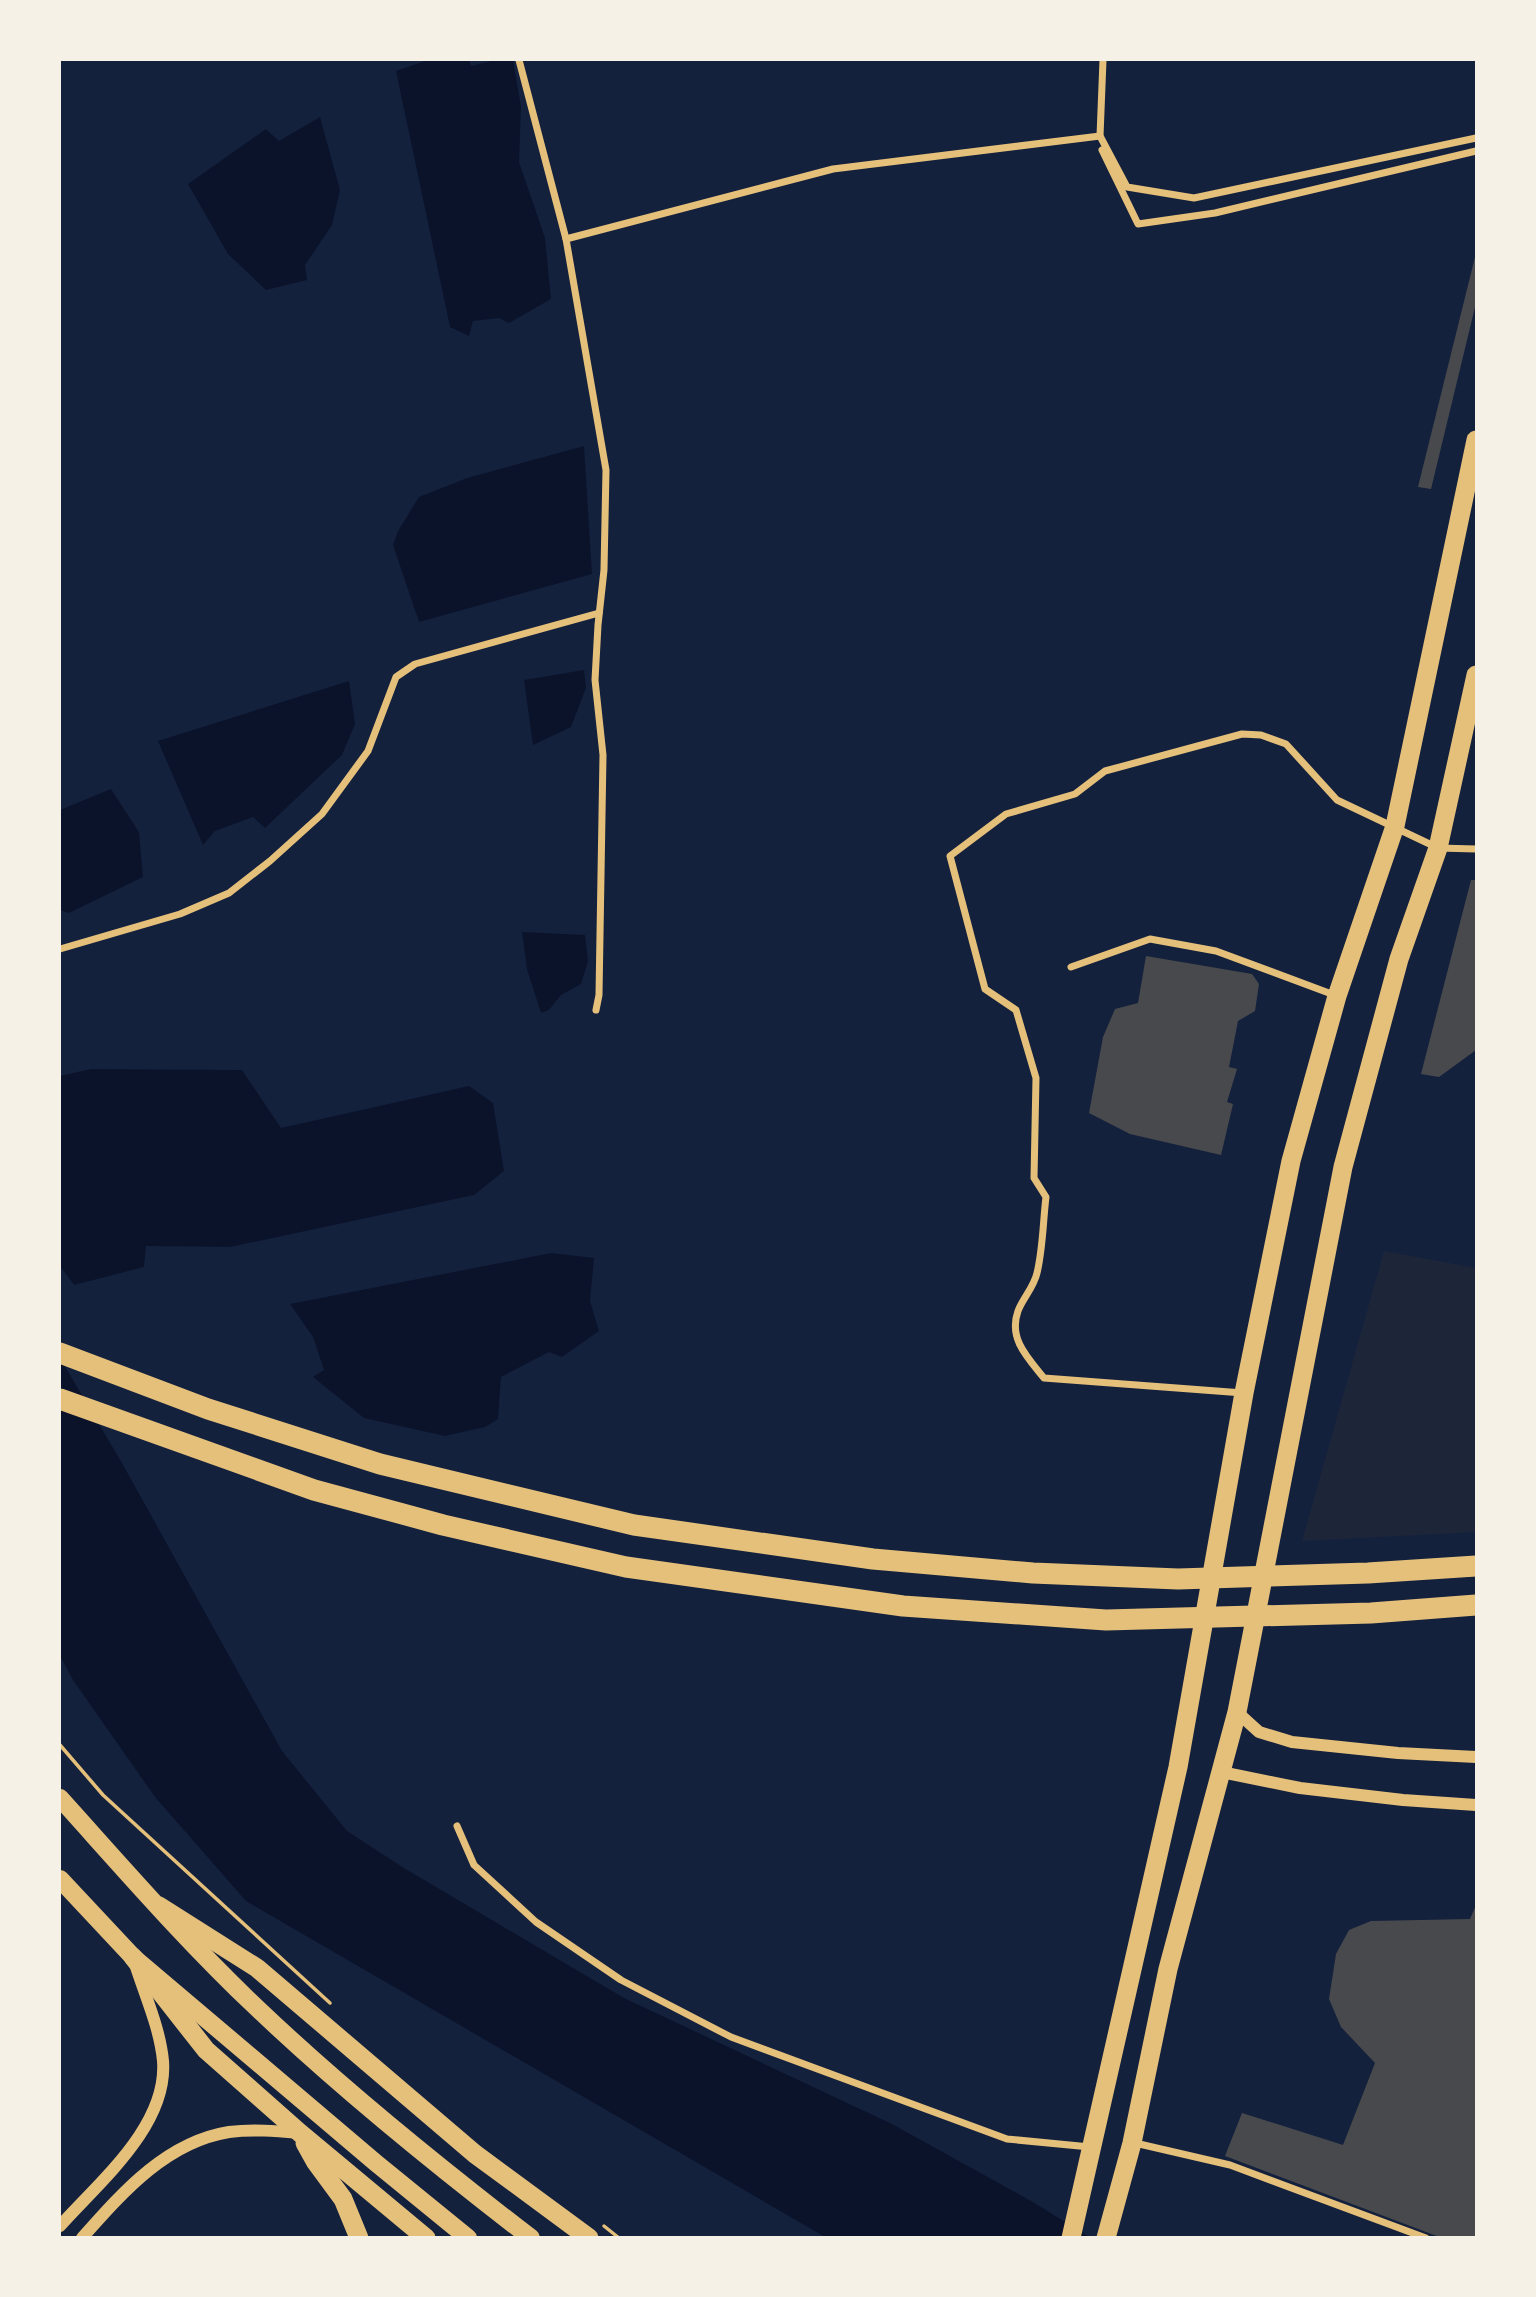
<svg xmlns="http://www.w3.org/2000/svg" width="1536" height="2297" font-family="'Titillium Web',sans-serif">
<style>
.green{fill:#1d2539}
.water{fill:#0b132b}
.building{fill:#48494c}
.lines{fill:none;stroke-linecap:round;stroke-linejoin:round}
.path{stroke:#e5c07b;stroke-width:3.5}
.minor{stroke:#e5c07b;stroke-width:7}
.tertiary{stroke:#e5c07b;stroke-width:12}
.primary{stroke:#e5c07b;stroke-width:18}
.trunk{stroke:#e5c07b;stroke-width:19}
.motorway{stroke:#e5c07b;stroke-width:21}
</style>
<rect width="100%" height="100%" fill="#14213d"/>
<path class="green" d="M1384,1251L1476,1268V1532L1302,1541Z"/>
<g class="water">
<path d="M428,60H469L471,66L495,60H513L521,107L519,162L545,238L551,299L509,323L499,318L473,321L469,336L450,327L396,71Z"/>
<path d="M320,117L340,190L332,225L305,265L307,280L266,290L228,254L188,184L266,129L279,141Z"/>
<path d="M584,446L592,574L419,622L393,545L398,531L419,497L467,478Z"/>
<path d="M584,670L586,688L571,727L533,745L524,680Z"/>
<path d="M349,681L355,724L342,755L265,828L253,817L215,831L203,845L158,741Z"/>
<path d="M111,789L139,832L143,877L69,913L60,910V810Z"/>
<path d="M522,932L585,935L588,961L581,984L561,995L549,1010L541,1013L527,969Z"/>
<path d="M91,1069L242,1070L281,1128L469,1086L493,1103L504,1171L474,1195L230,1247L146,1246L144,1267L74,1285L60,1266V1076Z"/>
<path d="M551,1253L594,1258L590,1301L599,1331L562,1357L549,1352L501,1377L498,1419L485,1427L445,1436L364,1418L313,1377L324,1370L313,1337L290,1304Z"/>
<path d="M60,1358L122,1463L282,1751L347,1831L404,1868L624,1998L892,2124L1033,2202L1089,2237H825L246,1901L155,1797L73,1680L60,1656Z"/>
</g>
<g class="building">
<path d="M1476,253V303L1431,489L1418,487Z"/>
<path d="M1471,880H1476V1050L1439,1077L1421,1074Z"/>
<path d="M1146,956L1252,974L1259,984L1255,1011L1238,1021L1229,1067L1237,1069L1227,1102L1233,1104L1221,1155L1130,1134L1089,1113L1103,1037L1115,1009L1138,1003Z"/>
<path d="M1476,1905V2238H1442L1225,2156L1242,2113L1343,2145L1375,2063L1341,2027L1329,1999L1336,1954L1349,1930L1371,1921L1470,1919Z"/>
</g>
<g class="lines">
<g class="path">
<path d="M60,1745L103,1795L330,2003"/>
<path d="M604,2226L619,2238"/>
</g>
<g class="minor">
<path d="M519,60L566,239L606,470L604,570L598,625L595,680L603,755L599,995L596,1010"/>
<path d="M1103,60L1100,136L1127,187L1194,198L1476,138"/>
<path d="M1102,150L1138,224L1215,213L1476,151"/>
<path d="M566,239L833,169L1100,136"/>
<path d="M60,949L180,914L229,893L270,861L322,814L368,751L396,677L415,664L599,613"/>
<path d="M1071,967L1150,939L1216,951L1337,996"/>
<path d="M1243,1393L1044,1378C1028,1358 1008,1339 1018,1311C1023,1298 1034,1287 1037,1273C1043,1248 1043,1221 1046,1197L1034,1178L1036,1078L1016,1010L985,989L950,856L1006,814L1075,794L1105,771L1242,734L1261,735L1286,744L1337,800L1438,848L1476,849"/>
<path d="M457,1826L474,1865L536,1922L621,1980L731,2037L1007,2139L1090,2147"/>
<path d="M1135,2143L1230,2165L1426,2238"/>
</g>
<g class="tertiary">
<path d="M1237,1712L1259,1732L1292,1742L1398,1753L1476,1757"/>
<path d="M1221,1772L1300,1788L1403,1800L1476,1805"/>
<path d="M60,2226C99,2182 168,2126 163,2061C160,2029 146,1998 136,1967"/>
<path d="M82,2238C122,2193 166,2142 229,2132C252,2129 276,2131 299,2133"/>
</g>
<g class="primary">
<path d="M60,1798C124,1869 187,1942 257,2008C343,2090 436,2165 531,2238"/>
<path d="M60,1879L133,1957L376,2163L468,2238"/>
</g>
<g class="trunk">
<path d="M159,1906L257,1968L475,2154L589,2238"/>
<path d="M133,1957L206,2050L300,2133L426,2238"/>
<path d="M305,2143L315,2161L343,2199L359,2238"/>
<path d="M1071,2238L1178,1767L1244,1393L1291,1161L1337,996L1395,826L1476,440"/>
<path d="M1106,2238L1132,2143L1168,1969L1237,1712L1343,1167L1399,959L1438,848L1476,675"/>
</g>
<g class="motorway">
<path d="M60,1353L208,1409L380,1464L634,1525L873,1559L1033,1573L1178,1579L1368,1573L1476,1566"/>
<path d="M60,1399L314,1490L443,1525L626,1567L903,1606L1106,1620L1371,1613L1476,1605"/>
</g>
</g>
<rect width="1536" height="2297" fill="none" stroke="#f6f1e7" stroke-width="122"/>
</svg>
